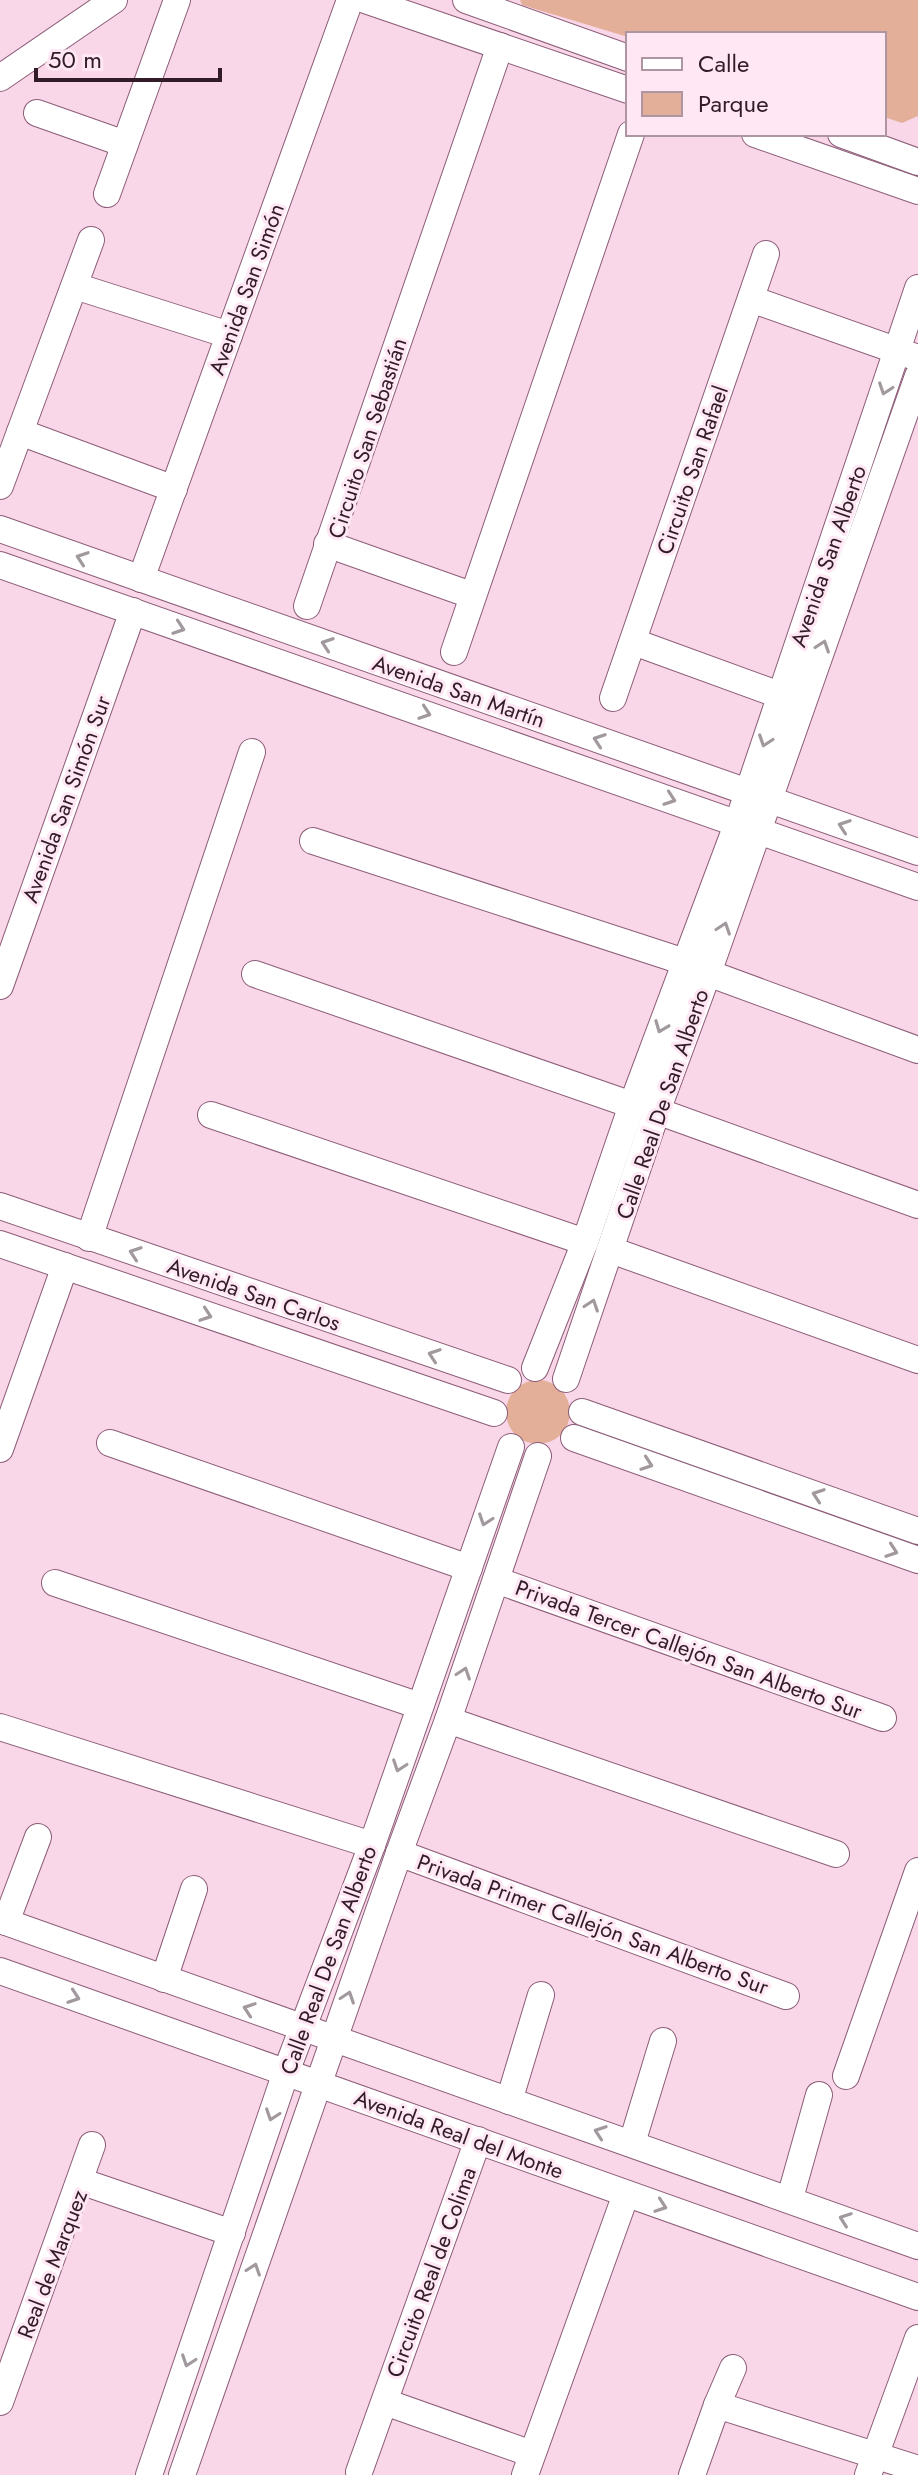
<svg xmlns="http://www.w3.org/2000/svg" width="918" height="2475" font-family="Jost,sans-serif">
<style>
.green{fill:#e3af99}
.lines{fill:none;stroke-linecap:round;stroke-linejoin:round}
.minor-casing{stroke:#8c5c78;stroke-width:28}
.minor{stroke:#fff;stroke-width:26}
.oneway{stroke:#a2999e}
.labels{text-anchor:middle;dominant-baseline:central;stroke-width:6;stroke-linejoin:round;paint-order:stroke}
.street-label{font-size:22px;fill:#311c28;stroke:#ffe7f4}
</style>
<rect width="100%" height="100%" fill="#f9d7e9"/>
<g class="green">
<path d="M520,0H918V116L902,123L884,117V34H628V37L522,5Z"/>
<circle cx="538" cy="1412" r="32"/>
</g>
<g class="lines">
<g class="minor-casing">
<g id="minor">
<path d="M365,0L628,90"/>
<path d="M466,0L628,58"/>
<path d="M0,78L114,0"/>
<path d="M37,113L125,144"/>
<path d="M755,134L918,191"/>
<path d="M841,134L918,162"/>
<path d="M107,194L177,0"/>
<path d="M75,286L229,335"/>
<path d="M751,299L915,357"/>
<path d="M20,432L174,489"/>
<path d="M0,486L91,240"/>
<path d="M0,529L918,852"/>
<path d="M327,544L471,595"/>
<path d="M0,565L918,887"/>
<path d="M141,579L350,0"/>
<path d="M307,606L500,46"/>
<path d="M634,642L796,701"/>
<path d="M454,652L631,134"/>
<path d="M613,698L766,254"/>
<path d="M313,841L685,962"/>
<path d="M708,973L918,1050"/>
<path d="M255,974L632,1105"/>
<path d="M0,986L133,611"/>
<path d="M657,1111L918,1205"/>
<path d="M211,1115L585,1242"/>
<path d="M0,1206L508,1380"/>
<path d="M89,1238L252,752"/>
<path d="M0,1244L494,1413"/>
<path d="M611,1250L918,1360"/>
<path d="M535,1368L585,1242L632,1105L738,822L918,288"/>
<path d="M566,1379L657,1111L708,973L918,376"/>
<path d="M582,1412L918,1531"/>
<path d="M574,1438L918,1560"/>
<path d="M110,1443L469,1568"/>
<path d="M0,1449L65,1266"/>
<path d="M496,1580L883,1718"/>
<path d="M55,1583L420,1706"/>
<path d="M448,1720L836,1854"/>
<path d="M0,1727L372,1845"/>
<path d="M399,1853L786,1996"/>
<path d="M0,1920L918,2246"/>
<path d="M6,1922L38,1837"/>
<path d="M0,1971L918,2297"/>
<path d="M164,1979L194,1889"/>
<path d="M846,2076L918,1871"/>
<path d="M509,2101L541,1995"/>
<path d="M632,2143L663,2041"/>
<path d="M80,2181L232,2233"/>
<path d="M790,2198L819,2095"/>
<path d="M0,2402L92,2145"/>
<path d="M385,2402L532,2454"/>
<path d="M717,2405L918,2469"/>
<path d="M359,2472L478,2140"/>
<path d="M149,2475L286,2072L372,1845L511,1447"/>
<path d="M182,2475L399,1853L448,1720L538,1456"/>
<path d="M525,2475L626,2194"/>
<path d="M692,2475L717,2405L733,2368"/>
<path d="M868,2475L918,2338"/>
</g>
</g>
<use href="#minor" class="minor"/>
</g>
<defs><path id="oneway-chevron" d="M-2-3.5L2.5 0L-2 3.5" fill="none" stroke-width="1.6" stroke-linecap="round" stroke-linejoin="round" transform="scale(2)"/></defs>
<g class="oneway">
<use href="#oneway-chevron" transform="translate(885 389) rotate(109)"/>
<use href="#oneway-chevron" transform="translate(82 558) rotate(-161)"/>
<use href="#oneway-chevron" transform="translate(179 628) rotate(19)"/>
<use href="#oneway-chevron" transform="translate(327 644) rotate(-161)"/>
<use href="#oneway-chevron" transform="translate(823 646) rotate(-71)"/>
<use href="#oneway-chevron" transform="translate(425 713) rotate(19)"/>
<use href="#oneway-chevron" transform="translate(599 740) rotate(-161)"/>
<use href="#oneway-chevron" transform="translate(765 741) rotate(109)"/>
<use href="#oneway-chevron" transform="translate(670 799) rotate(19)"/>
<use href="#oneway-chevron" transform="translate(844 826) rotate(-161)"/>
<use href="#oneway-chevron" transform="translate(724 928) rotate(-71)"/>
<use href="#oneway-chevron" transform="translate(661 1027) rotate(111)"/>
<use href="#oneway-chevron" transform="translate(135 1253) rotate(-161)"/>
<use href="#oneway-chevron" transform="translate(592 1305) rotate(-71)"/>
<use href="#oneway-chevron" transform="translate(206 1315) rotate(19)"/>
<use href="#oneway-chevron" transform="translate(434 1355) rotate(-161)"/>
<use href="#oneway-chevron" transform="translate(647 1464) rotate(19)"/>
<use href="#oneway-chevron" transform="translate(818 1495) rotate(-161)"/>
<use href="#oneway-chevron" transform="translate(485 1520) rotate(109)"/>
<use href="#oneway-chevron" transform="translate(892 1551) rotate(19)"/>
<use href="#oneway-chevron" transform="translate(464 1673) rotate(-71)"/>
<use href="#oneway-chevron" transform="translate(399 1766) rotate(109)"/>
<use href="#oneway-chevron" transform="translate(74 1997) rotate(19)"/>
<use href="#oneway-chevron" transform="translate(348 1997) rotate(-71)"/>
<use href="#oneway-chevron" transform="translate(249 2009) rotate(-161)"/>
<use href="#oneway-chevron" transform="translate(272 2115) rotate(109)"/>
<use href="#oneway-chevron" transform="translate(600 2132) rotate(-161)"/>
<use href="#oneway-chevron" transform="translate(661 2206) rotate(19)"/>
<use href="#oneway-chevron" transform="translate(845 2219) rotate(-160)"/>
<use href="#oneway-chevron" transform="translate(254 2269) rotate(-71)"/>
<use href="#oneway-chevron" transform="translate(188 2361) rotate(109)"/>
</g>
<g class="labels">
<g class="street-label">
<text transform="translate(246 289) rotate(-70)">Avenida San Simón</text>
<text transform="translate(367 438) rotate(-72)">Circuito San Sebastián</text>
<text transform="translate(692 470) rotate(-71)">Circuito San Rafael</text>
<text transform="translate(828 556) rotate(-71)">Avenida San Alberto</text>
<text transform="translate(459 691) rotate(19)">Avenida San Martín</text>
<text transform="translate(66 799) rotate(-70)">Avenida San Simón Sur</text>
<text transform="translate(662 1104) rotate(-71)">Calle Real De San Alberto</text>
<text transform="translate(254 1294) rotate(19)">Avenida San Carlos</text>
<text transform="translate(689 1649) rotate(20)">Privada Tercer Callejón San Alberto Sur</text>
<text transform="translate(593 1924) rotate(20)">Privada Primer Callejón San Alberto Sur</text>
<text transform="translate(328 1960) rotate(-70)">Calle Real De San Alberto</text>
<text transform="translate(459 2134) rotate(20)">Avenida Real del Monte</text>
<text transform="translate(52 2264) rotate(-69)">Real de Marquez</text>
<text transform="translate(431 2272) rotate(-70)">Circuito Real de Colima</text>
</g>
</g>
<rect x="626" y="32" width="260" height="104" fill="#ffe7f4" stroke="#ad96a2" stroke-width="2"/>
<rect x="642" y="58" width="40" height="12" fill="#ffffff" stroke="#ad96a2" stroke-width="2"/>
<text x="698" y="72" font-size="24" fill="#311c28">Calle</text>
<rect x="642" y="92" width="40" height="24" fill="#e3af99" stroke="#ad96a2" stroke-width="2"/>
<text x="698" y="112" font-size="24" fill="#311c28">Parque</text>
<path d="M36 68v12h184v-12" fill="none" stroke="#311c28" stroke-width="4"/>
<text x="48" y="68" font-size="24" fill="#311c28" stroke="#ffe7f4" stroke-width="6" paint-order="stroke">50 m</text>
</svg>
